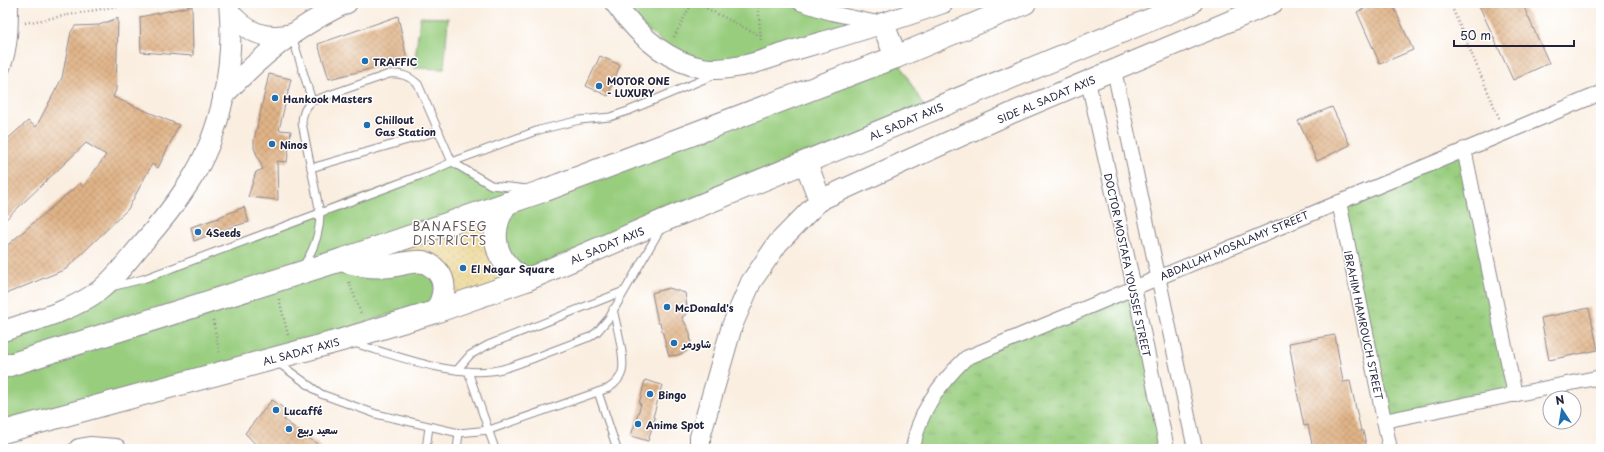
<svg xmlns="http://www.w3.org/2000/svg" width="1604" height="452" font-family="'Playpen Sans','Playpen Sans Arabic',sans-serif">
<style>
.grass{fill:#98cd7e;stroke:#5d785c}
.sand{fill:url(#sand-dots);stroke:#887e6c}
.park{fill:url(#park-tufts);stroke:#5d785c}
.building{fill:url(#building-cross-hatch)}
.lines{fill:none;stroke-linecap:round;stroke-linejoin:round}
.lane-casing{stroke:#8e888e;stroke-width:9}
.street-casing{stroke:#8e888e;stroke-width:16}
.secondary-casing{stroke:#8e888e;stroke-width:22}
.primary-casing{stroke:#8e888e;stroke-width:24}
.path{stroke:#8e888e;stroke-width:2.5;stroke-dasharray:1 3;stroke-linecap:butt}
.lane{stroke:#fff;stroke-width:7}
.street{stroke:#fff;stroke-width:14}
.secondary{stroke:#fff;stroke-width:20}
.primary{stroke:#fff;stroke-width:22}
.poi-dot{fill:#1f6fb2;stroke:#fff;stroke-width:1.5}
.labels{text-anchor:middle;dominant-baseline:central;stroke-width:3;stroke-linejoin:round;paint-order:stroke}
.poi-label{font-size:10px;font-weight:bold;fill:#22223b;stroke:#fff;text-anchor:start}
.street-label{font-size:10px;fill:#22223b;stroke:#fff}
.quarter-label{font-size:12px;letter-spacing:1px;fill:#645556;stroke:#fff}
</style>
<defs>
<pattern id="sand-dots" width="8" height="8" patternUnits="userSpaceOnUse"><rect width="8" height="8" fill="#eeda9e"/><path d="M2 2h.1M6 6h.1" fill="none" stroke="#ccbb89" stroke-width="1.8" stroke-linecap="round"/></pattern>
<pattern id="park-tufts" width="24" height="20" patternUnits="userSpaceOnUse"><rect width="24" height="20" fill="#98cd7e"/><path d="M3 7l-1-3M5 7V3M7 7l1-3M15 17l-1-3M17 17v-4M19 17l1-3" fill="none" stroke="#83b06e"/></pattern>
<pattern id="building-cross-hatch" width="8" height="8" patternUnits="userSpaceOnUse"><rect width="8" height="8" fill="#e0b387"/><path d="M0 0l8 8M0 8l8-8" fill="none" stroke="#c09a75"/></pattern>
</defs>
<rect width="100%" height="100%" fill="#fff"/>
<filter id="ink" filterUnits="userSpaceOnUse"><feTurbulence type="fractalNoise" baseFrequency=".025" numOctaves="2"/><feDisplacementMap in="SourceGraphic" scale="8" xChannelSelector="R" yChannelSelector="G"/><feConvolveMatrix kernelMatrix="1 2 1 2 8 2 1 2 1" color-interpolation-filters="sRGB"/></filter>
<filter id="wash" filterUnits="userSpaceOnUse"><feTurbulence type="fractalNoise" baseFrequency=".012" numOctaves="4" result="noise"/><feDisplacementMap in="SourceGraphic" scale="16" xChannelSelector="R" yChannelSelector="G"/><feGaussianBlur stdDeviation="0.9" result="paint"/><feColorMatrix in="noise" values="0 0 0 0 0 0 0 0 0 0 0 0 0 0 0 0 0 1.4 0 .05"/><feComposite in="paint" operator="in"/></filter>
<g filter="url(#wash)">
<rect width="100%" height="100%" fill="#faeee0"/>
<g class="grass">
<path d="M615,3H800L883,24L742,66L690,65Z"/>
<path d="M420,17L448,18L444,69L414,68Z"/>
<path d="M896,57L927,112L526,280L423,262L443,298L3,435V331L452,162L491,185L541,191Z"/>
</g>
<path class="sand" d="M507,203L498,221L516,275L435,312L436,270L356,265Z"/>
<g class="park">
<path d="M1464,149L1515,395L1384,421L1339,202Z"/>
<path d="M1134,287L1167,449H913L922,418L966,358Z"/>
</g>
<g id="blocks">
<g class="building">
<path d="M1377,3H1392L1413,50L1380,64L1357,12Z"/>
<path d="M1478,3H1522L1549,63L1513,80Z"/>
<path d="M192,6L193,56L141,52L140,17Z"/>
<path d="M398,16L407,60L329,79L318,44Z"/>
<path d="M118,18L116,90L113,97L179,125L158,168L152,164L128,209L66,269L3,295V249L80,183L83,187L106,155L86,143L3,222V143L28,121L36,127L62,78L71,32L75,26L99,25Z"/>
<path d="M600,56L620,65L608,96L586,86Z"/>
<path d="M269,74L291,79L279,130L291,131L287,162L277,161L278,200L248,197L256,172L263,169L254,148V140Z"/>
<path d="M1332,107L1350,145L1317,161L1298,121Z"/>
<path d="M244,207L249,222L231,227L194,241L191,227L219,218V217Z"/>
<path d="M669,288L685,293L688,313L682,317L690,333L691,344L687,351L678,355L669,356L660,323H658L652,293Z"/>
<path d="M1589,308L1598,350L1549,360L1541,318Z"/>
<path d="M1335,335L1343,382L1350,381L1361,431H1363L1367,449H1313L1308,425L1304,426L1297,392H1298L1289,343Z"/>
<path d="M645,380L662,385L653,417L655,418L648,441L631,436L641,404H639Z"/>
<path d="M272,400L289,412L284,420L324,449H260L245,433Z"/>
</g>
</g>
</g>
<g filter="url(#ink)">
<use href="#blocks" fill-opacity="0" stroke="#8e888e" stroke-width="1"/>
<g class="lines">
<g class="lane-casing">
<g id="lane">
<path d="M292,36L312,101"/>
<path d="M311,168L439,131"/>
<path d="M303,266C314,250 320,233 320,213L302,123C302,114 305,107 312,101L389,74C401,73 409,76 418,84L452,162L539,130L580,120L610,117L628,111L714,75"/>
<path d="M111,287L143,279L432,171L452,162L491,185L527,189"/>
<path d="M353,343C395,355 448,376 491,371C505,370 519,363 532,359C551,351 571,344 590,337L597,332L609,318L661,228"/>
<path d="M277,362L321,394L376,414L459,433L489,430L609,388C615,384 620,379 622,372C626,358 616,324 613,309"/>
<path d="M457,370L470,355L488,345L624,291"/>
<path d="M468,371L495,449"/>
<path d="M598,392L617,449"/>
<path d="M426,449L429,427"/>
<path d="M457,449L459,433"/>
</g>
</g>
<g class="street-casing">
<g id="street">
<path d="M800,3L831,13L878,23"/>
<path d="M3,68C11,47 11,25 11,3"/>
<path d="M1114,70L1195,449"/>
<path d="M1088,81L1134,287L1167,449"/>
<path d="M1464,149L1515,395"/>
<path d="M1339,202L1390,449"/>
<path d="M1384,421L1601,377"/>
<path d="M913,449C918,412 940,383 966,358L1601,93"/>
</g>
</g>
<g class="secondary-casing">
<g id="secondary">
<path d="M615,3C636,32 666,62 703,68C735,73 768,58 798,49C847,35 895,20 943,3"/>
<path d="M230,13C248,33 265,40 292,34"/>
<path d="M223,96C259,57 298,25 347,3"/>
<path d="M3,331C36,320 72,311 100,290C115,278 129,259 141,245C158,226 175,205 189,183C222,133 235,62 229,3"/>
<path d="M79,449L90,447L116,449"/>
<path d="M700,449V437L732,326L751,282L778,243L820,200L1014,112L1273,3"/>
</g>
</g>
<g class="primary-casing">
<g id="primary">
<path d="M883,24L896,57"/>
<path d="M806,163L820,200"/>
<path d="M507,203C487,232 494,263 526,280"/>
<path d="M341,260C357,265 373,268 390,266C399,265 415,260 423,262C427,262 431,266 434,268C448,280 445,298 435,312"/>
<path d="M3,367L341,260L543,191L896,57L1025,3"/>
<path d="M3,432L342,340L435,312L526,280L665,220L1191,3"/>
</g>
</g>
<g class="path">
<path d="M696,3L761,36"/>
<path d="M758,3L761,42"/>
<path d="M1450,3L1500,120"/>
<path d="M25,23L134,3"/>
<path d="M674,37L692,3"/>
<path d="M349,282L361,314"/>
<path d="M279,299L288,335"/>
<path d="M213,320L220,355"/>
</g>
<use href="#lane" class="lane"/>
<use href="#street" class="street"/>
<use href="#secondary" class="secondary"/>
<use href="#primary" class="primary"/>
</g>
</g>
<g class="poi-dot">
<circle cx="365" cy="61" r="4"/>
<circle cx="599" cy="86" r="4"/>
<circle cx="275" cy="98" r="4"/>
<circle cx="367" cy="125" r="4"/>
<circle cx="272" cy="144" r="4"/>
<circle cx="198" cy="232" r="4"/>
<circle cx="463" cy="268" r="4"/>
<circle cx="667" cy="307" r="4"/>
<circle cx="674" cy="343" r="4"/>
<circle cx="650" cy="394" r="4"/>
<circle cx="276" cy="410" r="4"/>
<circle cx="638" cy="424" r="4"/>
<circle cx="289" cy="429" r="4"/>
</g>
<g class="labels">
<g class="poi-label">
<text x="373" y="61">TRAFFIC</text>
<text x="607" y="80">MOTOR ONE<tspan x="607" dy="12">- LUXURY</tspan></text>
<text x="283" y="98">Hankook Masters</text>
<text x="375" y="119">Chillout<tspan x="375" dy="12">Gas Station</tspan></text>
<text x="280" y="144">Ninos</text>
<text x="206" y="232">4Seeds</text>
<text x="471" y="268">El Nagar Square</text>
<text x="675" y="307">McDonald's</text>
<text x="682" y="343">شاورمر</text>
<text x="658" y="394">Bingo</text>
<text x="284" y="410">Lucaffé</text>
<text x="646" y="424">Anime Spot</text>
<text x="297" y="429">سعيد ربيع</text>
</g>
<g class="street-label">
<text transform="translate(1046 99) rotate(-23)">SIDE AL SADAT AXIS</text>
<text transform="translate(906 121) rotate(-23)">AL SADAT AXIS</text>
<text transform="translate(607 245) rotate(-23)">AL SADAT AXIS</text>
<text transform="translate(1234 245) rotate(-23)">ABDALLAH MOSALAMY STREET</text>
<text transform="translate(1128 265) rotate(78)">DOCTOR MOSTAFA YOUSSEF STREET</text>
<text transform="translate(1364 325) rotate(78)">IBRAHIM HAMROUCH STREET</text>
<text transform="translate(301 351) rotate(-15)">AL SADAT AXIS</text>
</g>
<g class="quarter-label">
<text x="450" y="226">BANAFSEG<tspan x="450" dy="14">DISTRICTS</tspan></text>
</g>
</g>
<rect width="1604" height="452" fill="none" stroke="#fff" stroke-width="16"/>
<g transform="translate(1562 410) rotate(348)"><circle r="19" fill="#ffffff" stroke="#a7a7b1"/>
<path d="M0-3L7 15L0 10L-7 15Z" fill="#1f6fb2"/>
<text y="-6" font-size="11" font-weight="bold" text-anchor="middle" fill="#22223b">N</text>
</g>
<path d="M1454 40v6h120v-6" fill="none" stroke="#22223b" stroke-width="2"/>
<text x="1460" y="40" font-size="12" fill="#22223b" stroke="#ffffff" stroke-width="3" paint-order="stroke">50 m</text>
</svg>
